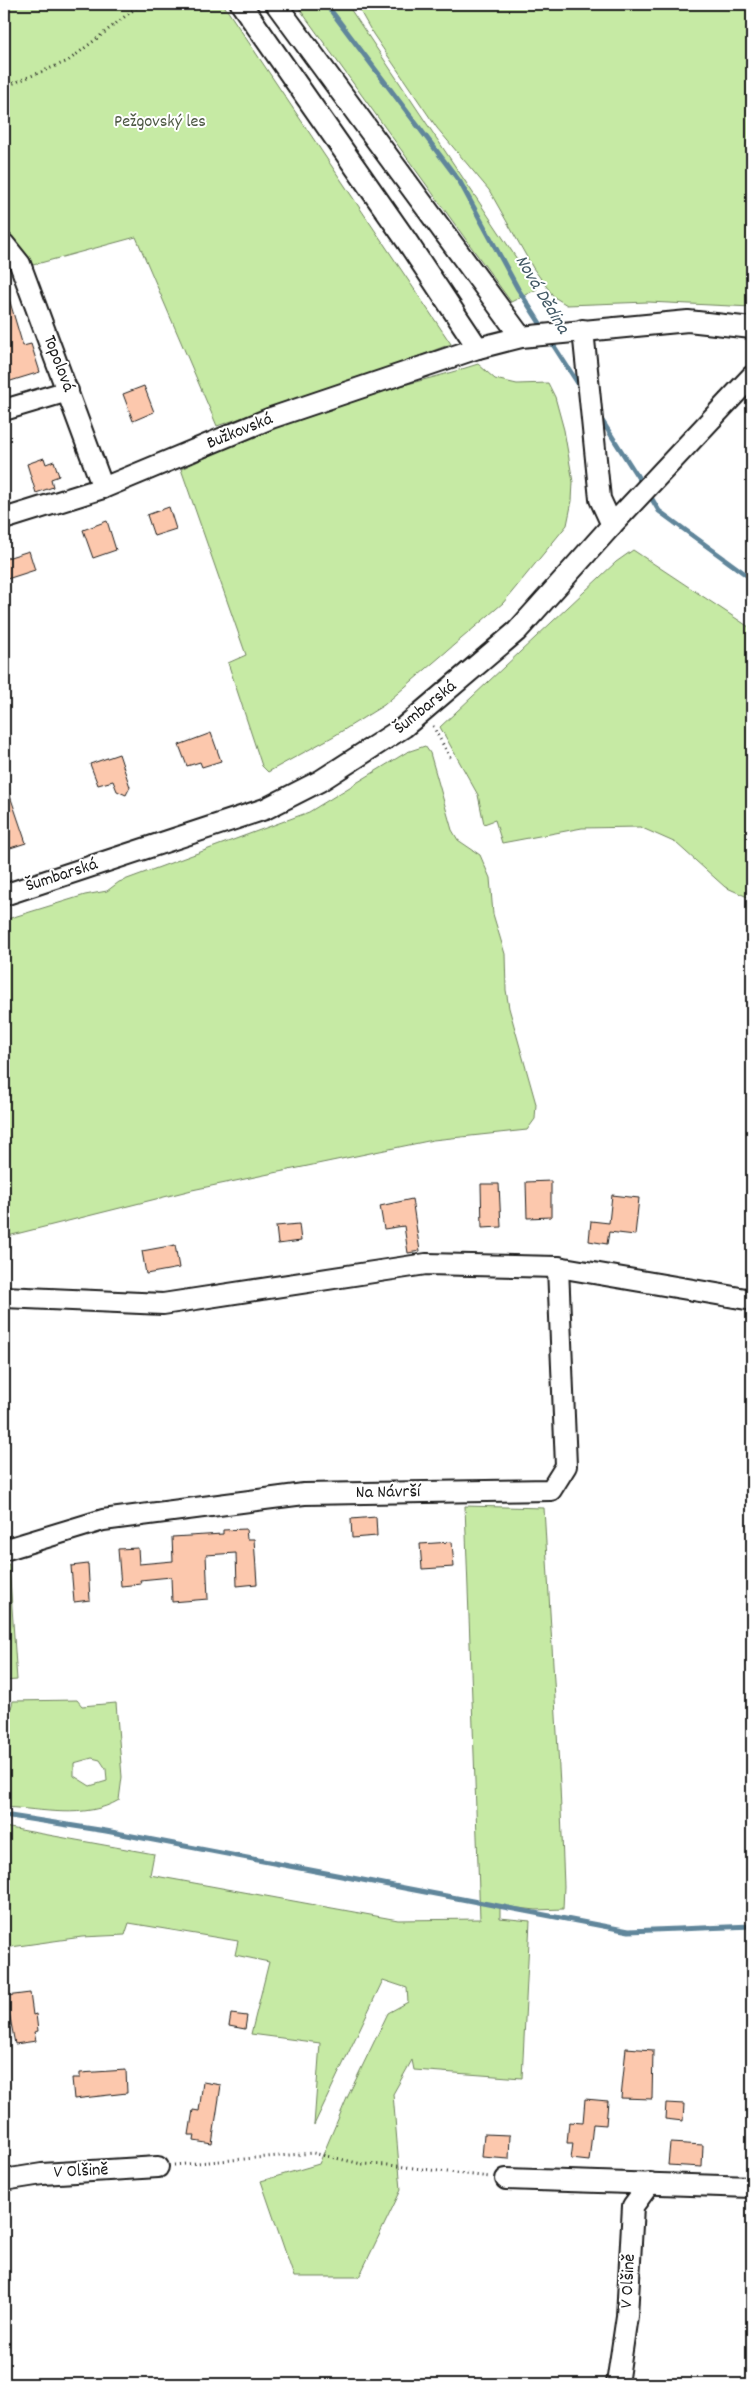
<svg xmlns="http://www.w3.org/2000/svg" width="756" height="2388" font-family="Dekko,sans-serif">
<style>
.green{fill:#c6eaa4;stroke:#718360;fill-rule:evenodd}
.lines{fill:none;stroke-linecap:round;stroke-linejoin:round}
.stream{stroke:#60869b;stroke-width:5}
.building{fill:#fcc8ad;stroke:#1c1c1c}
.minor-casing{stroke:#1c1c1c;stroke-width:24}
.path{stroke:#1c1c1c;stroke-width:3;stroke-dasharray:1 4;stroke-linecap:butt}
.minor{stroke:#fff;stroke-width:20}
.labels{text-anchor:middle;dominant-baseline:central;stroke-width:4;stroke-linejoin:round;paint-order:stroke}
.park-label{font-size:18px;fill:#4f5a45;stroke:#fff}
.street-label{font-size:18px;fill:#1c1c1c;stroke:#fff}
.water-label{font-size:19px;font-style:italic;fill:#445a66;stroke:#fff}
</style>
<rect width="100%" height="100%" fill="#fff"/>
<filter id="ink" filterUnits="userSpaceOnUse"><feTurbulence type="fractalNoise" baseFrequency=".02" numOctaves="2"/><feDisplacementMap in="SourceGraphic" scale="10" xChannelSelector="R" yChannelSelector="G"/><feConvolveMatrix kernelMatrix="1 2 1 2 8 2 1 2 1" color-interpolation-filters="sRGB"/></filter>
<g filter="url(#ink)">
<g class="green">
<path d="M4,4H223L451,344L368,375L217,426L136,237L33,265L4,227Z"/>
<path d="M296,4H347L537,289L511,302Z"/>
<path d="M356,4H752V307L648,302L567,305L554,297L533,268L489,190L437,128L373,34Z"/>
<path d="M478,364L495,379L517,384L548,383L555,397L564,430L573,482L572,501L567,525L503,603L384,705L334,736L268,772L262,766L228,663L246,655L181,469C224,450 268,426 313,411C367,392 424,382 478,364Z"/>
<path d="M633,550L752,629V899L725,887L676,843L640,827L582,828L502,843L495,820L484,824L478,795L440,727L616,562Z"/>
<path d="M425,746L430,753L452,830L458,840L480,855L490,878L493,914L505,954L506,990L509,1008L536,1104L535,1119L527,1130L433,1140L192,1190L4,1237V920L85,895L107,891L119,882L309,812L407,752Z"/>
<path d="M465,1506L544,1508L560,1785L564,1886L563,1909L536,1910L500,1906V1918L530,1921L522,2078L414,2070L412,2060L393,2094L401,2190L359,2277H294L261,2181L319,2164L347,2098L388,2013L408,2002L407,1988L383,1980L314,2125L320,2043L251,2034L269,1962L235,1955L238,1941L129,1923L125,1935L82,1937L4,1948V1827L154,1854L150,1875L398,1920L480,1919Z"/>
<path d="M9,1564L17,1680L4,1681V1565Z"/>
<path d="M77,1700L82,1706L116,1703L122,1777L119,1800C85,1820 42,1809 4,1807V1707L11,1708L13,1701ZM92,1758L100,1760L106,1769L107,1781L90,1786L74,1776V1763Z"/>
</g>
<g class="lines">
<g class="stream">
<path d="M326,4L460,182L518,289L545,331"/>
<path d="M550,340L581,388"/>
<path d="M599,416L643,485"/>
<path d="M649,494L659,511L752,579"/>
<path d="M4,1815L106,1831L629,1931L752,1926"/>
</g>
</g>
<g class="building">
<path d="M4,292H7L23,346L31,344L40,372L4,383Z"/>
<path d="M144,386L154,412L133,421L123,394Z"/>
<path d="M44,458L46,464L54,461L59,476L51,479L53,487L36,493L27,464Z"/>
<path d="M169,507L176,529L154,536L147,515Z"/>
<path d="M107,521L116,550L93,558L83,530Z"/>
<path d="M29,551L35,570L4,580V559Z"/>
<path d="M211,733L221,761L202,767L200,762L187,766L179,745Z"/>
<path d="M119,754L130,787L126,795L117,791L113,781L98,785L90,764Z"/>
<path d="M4,784H6L26,843L4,850Z"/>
<path d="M551,1181V1217L527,1218L526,1182Z"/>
<path d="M481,1184H499L501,1227L482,1228Z"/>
<path d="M612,1195L639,1198L635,1235L609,1232L607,1244L589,1241L591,1221L609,1223Z"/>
<path d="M412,1199L420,1251L408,1253L404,1226L384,1229L380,1206Z"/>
<path d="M299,1224L301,1241L278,1244L276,1226Z"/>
<path d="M175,1245L179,1268L146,1274L142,1251Z"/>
<path d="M376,1517L377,1536L352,1538L351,1519Z"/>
<path d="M246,1529L247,1539H254L257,1584L237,1586L236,1553L206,1555L208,1599L172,1602L171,1577L140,1580L141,1584L121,1586L118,1549L138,1548L139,1564L173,1561L172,1537L223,1534V1530Z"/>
<path d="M452,1542L454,1567L422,1569L420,1544Z"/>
<path d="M88,1564L90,1600L74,1602L71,1566Z"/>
<path d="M30,1993L33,2015L36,2014L38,2031L34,2032L36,2041L15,2044L6,1996Z"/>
<path d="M231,2014L247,2016L245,2029L229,2026Z"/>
<path d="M626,2048L653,2050L652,2099L621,2098Z"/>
<path d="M126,2070L127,2093L74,2099L72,2078H80V2073Z"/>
<path d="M203,2082L221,2085L212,2144L194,2141L195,2135H189L193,2110L199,2111Z"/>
<path d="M585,2099L608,2101L606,2125L593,2124L589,2161L571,2159L573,2143H567L569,2122L583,2123Z"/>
<path d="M666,2103L684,2104L683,2121L665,2119Z"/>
<path d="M484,2134L510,2135L509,2159L482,2157Z"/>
<path d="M670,2143L703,2145L702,2167L668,2165Z"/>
</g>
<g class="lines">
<g class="minor-casing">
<g id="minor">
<path d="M241,4L406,240L478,348"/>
<path d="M276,4L521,337"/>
<path d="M4,244L20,264L103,488"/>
<path d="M583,330L600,499L612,525"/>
<path d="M4,410L68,391"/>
<path d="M4,519L103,488L271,418L478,348L521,337L688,321L752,328"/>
<path d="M4,895L265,809L320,781L404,727L517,631L612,525L752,376"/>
<path d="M4,1297L163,1304L426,1264L558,1267L752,1300"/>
<path d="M4,1550L103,1520L304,1494L551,1490L566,1466L558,1267"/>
<path d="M506,2179L752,2187"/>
<path d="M4,2180L42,2174L158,2167"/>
<path d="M617,2384L627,2316L633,2206L650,2183"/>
</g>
</g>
<g class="path">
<path d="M4,87L68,61L141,4"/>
<path d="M433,726L452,761"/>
<path d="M174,2165L313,2153L362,2164L388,2165L490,2177"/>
</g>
<use href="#minor" class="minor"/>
</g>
</g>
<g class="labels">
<g class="park-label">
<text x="160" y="122">Pežgovský les</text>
</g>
<g class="street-label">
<text transform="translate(58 364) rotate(69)">Topolová</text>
<text transform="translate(240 432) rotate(-22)">Bužkovská</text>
<text transform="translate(426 708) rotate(-39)">Šumbarská</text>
<text transform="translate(62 876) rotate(-18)">Šumbarská</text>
<text transform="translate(388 1493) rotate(-1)">Na Návrší</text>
<text transform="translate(81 2172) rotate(-3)">V Olšině</text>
<text transform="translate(629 2281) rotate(-87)">V Olšině</text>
</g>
<g class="water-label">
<text transform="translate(541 295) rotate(59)">Nová Dědina</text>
</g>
</g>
<rect width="756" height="2388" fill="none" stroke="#fff" stroke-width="20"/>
<rect x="10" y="10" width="736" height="2368" fill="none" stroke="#1c1c1c" stroke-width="2" filter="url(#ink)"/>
</svg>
